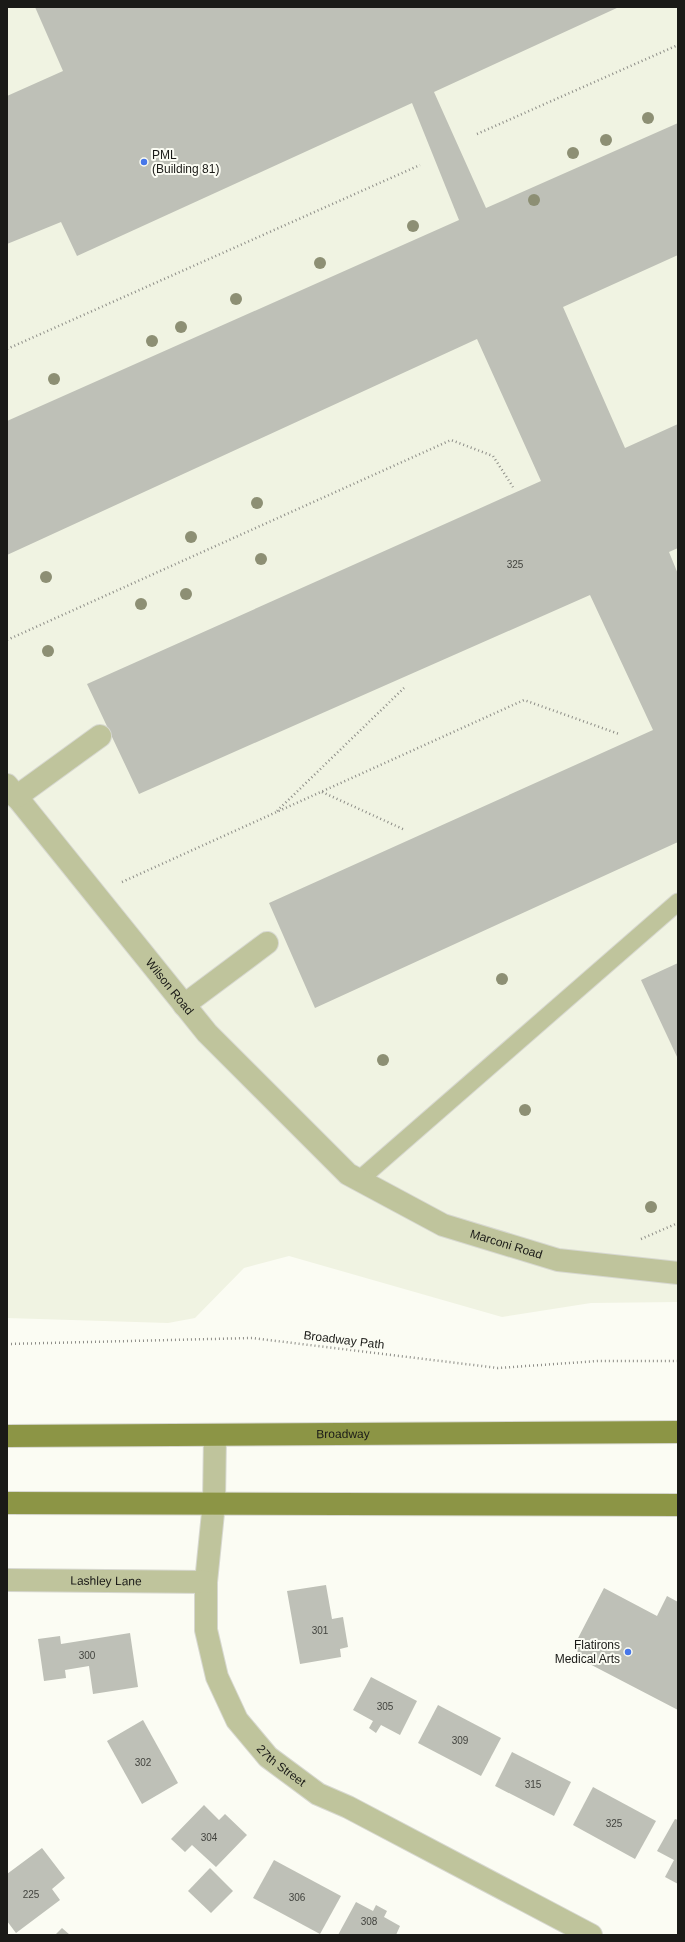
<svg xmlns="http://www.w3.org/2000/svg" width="685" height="1942" font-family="Arial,sans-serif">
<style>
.built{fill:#f0f3e2}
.building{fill:#bec0b7}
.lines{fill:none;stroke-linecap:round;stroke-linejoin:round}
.service-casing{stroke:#d7d8d0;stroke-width:19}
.minor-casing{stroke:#d7d8d0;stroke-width:24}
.primary-casing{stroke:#d7d8d0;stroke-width:24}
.path{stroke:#8d8d87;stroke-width:2.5;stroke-dasharray:1 3;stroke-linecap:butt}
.service{stroke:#bfc49c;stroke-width:17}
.minor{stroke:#bfc49c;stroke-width:22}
.primary{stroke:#8c9545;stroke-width:22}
.tree{fill:#8d8f74}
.poi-dot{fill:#4777e9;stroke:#fbfcf3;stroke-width:1.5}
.labels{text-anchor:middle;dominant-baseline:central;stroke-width:4;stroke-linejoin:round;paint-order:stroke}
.number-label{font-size:10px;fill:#43443f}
.poi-label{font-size:12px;fill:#1a1a17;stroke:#fbfcf3;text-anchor:start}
.street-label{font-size:12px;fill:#1a1a17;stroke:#fbfcf3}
</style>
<rect width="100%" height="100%" fill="#fbfcf3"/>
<path class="built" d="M7,7H678V1302L591,1303L502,1317L289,1256L244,1268L195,1318L168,1323L7,1318Z"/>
<g class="building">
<path d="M35,7H619L434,92L486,208L678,123V255L563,307L625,448L678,424V548L669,552L678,574V842L315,1008L269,903L653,730L590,595L139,794L87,684L541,481L477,339L7,555V421L459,220L412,103L77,256L61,222L7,244V96L63,71Z"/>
<path d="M678,963V1059L641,980Z"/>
<path d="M326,1585L332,1619L343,1617L348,1647L340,1649L341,1657L300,1664L287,1591Z"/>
<path d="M604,1588L657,1616L667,1596L678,1602V1710L580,1659L575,1644Z"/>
<path d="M130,1633L138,1687L93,1694L89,1666L65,1670L66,1678L44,1681L38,1639L60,1636L61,1644Z"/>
<path d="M371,1677L417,1701L400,1735L381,1725L376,1733L369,1728L373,1721L353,1710Z"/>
<path d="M438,1705L501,1738L481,1776L418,1743Z"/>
<path d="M143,1720L178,1783L142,1804L107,1741Z"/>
<path d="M512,1752L571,1782L554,1816L495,1786Z"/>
<path d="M593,1787L656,1821L635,1859L573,1825Z"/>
<path d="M204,1805L219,1820L225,1814L247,1835L216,1867L192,1845L185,1852L171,1839Z"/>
<path d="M675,1819L678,1820V1884L665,1877L674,1860L657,1851Z"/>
<path d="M42,1848L65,1878L52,1889L60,1900L16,1933L7,1921V1874Z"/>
<path d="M274,1860L341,1896L320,1934L253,1898Z"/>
<path d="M210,1868L233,1891L211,1913L188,1891Z"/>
<path d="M356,1902L373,1911L376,1905L387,1911L384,1917L400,1926L396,1935H338Z"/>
<path d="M62,1928L70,1935H55Z"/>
</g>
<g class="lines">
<g class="service-casing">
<path id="service" d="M359,1180L678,902"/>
</g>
<g class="minor-casing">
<g id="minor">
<path id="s1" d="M7,785L207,1033L348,1174L443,1225L558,1260L678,1273"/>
<path d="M16,797L100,736"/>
<path d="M184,1005L267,943"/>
<path id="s2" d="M215,1435L214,1503L206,1582V1630L217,1677L237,1720L268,1757L318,1794L348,1807L591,1935"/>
<path id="s3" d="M7,1580L206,1582"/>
</g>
</g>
<g class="primary-casing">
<g id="primary">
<path id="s4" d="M7,1436L678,1432"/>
<path d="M7,1503L678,1505"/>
</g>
</g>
<g class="path">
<path d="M477,134L678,45"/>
<path d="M7,349L420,165"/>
<path d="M7,640L451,440L493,456L513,487"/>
<path d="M322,792L405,830"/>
<path d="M277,811L404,688"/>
<path d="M122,882L524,700L619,734"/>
<path d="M641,1239L678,1223"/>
<path d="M7,1344L252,1338L498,1368L598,1361H678"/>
</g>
<use href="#service" class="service"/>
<use href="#minor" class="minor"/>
<use href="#primary" class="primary"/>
</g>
<g class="tree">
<circle cx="648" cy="118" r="6"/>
<circle cx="606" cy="140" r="6"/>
<circle cx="573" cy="153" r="6"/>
<circle cx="534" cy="200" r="6"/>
<circle cx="413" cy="226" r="6"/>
<circle cx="320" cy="263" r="6"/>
<circle cx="236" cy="299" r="6"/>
<circle cx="181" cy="327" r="6"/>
<circle cx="152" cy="341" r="6"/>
<circle cx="54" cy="379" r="6"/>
<circle cx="257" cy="503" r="6"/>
<circle cx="191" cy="537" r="6"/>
<circle cx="261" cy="559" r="6"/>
<circle cx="46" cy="577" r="6"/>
<circle cx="186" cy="594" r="6"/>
<circle cx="141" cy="604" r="6"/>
<circle cx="48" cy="651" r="6"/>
<circle cx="502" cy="979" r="6"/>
<circle cx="383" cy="1060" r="6"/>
<circle cx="525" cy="1110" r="6"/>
<circle cx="651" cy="1207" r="6"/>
</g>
<g class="poi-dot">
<circle cx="144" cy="162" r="4"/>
<circle cx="628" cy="1652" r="4"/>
</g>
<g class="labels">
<g class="number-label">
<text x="515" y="564">325</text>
<text x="320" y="1630">301</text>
<text x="87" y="1655">300</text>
<text x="385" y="1706">305</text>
<text x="460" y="1740">309</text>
<text x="143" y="1762">302</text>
<text x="533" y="1784">315</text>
<text x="614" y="1823">325</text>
<text x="209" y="1837">304</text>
<text x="31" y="1894">225</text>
<text x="297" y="1897">306</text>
<text x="369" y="1921">308</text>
</g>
<g class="poi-label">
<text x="152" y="155">PML<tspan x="152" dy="14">(Building 81)</tspan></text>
<text x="620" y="1645" text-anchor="end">Flatirons<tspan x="620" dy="14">Medical Arts</tspan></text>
</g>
<g class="street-label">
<text stroke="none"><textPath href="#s1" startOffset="259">Wilson Road</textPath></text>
<text stroke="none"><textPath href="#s1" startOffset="692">Marconi Road</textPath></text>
<text transform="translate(344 1340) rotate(7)">Broadway Path</text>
<text stroke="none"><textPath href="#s4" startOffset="336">Broadway</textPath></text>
<text stroke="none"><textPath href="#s3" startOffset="99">Lashley Lane</textPath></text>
<text stroke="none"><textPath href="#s2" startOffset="355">27th Street</textPath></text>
</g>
</g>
<rect width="685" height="1942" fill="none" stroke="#1a1a17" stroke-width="16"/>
</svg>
